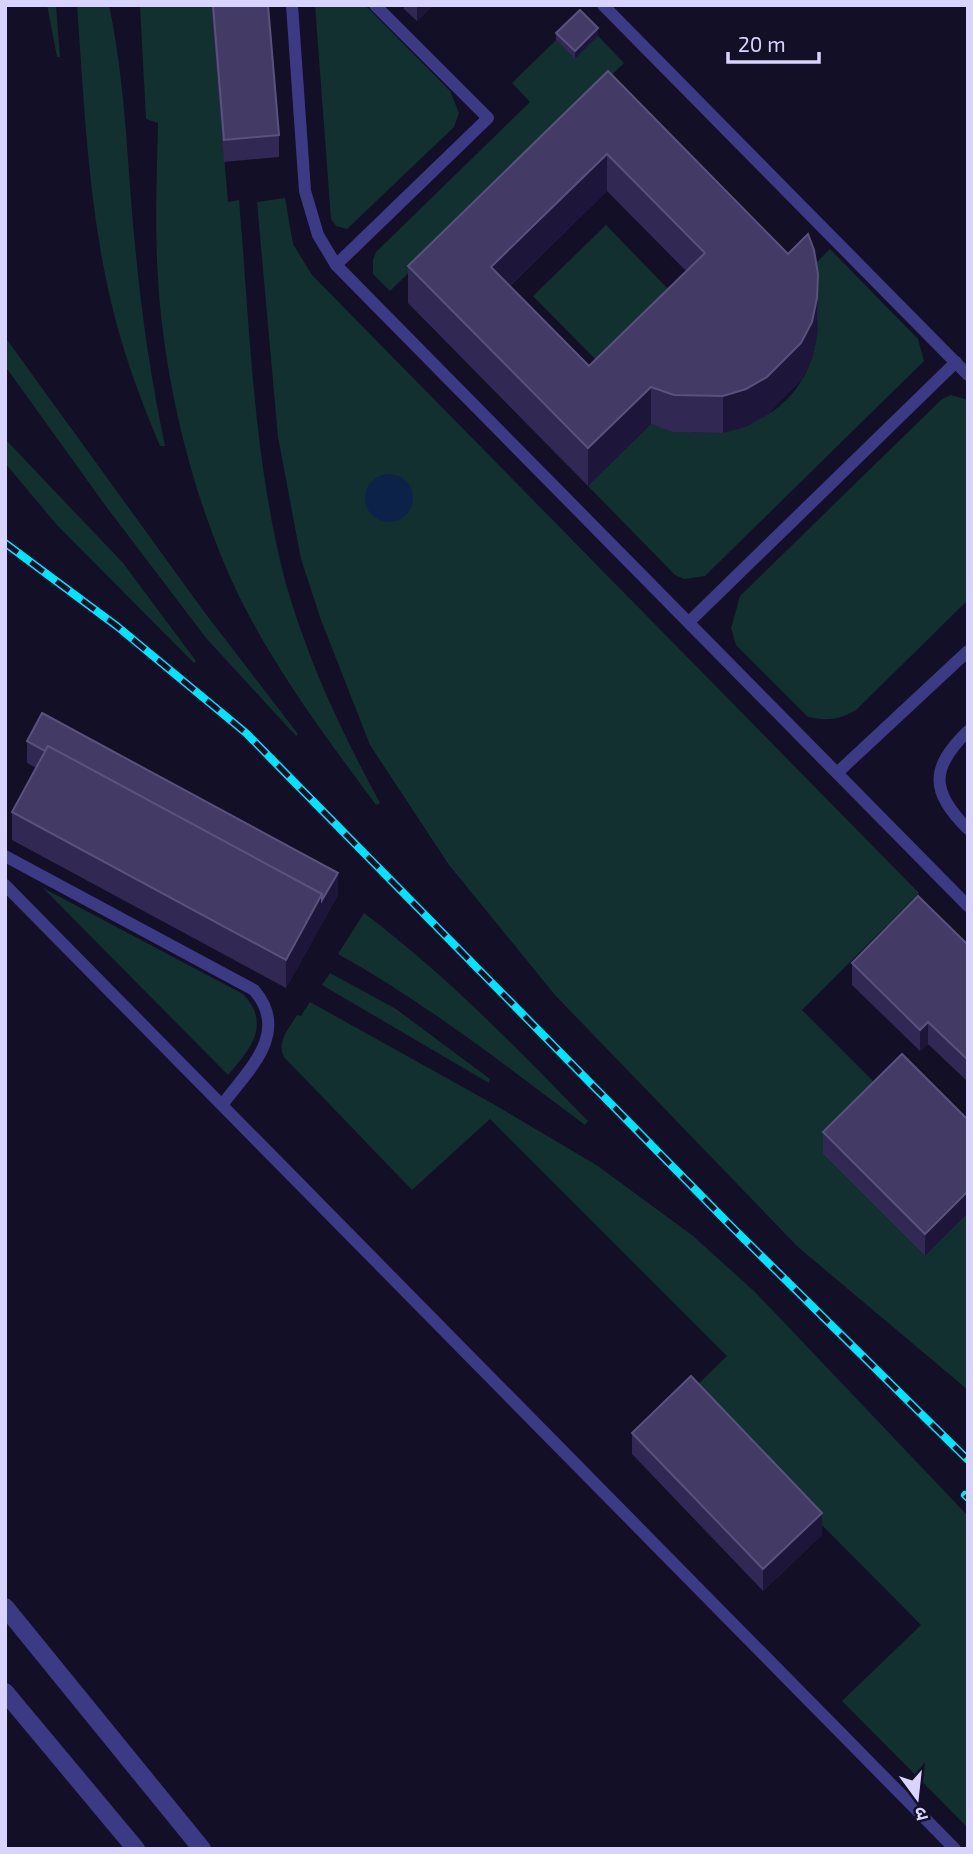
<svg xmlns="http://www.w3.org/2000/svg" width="973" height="1854" font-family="'Exo 2','Noto Sans Devanagari',sans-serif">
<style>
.green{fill:#12302f}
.water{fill:#0c2248}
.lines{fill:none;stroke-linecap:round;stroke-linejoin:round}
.service{stroke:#3d3a85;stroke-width:12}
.tertiary{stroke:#3d3a85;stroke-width:18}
.rail-casing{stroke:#00e5ff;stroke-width:8}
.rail{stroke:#130f26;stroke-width:5;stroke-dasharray:16;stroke-linecap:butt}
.wall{fill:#312854;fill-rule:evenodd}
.shaded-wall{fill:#1d163a}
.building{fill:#433a66;stroke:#5a527e;stroke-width:2;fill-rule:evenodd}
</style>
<rect width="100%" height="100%" fill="#130f26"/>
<g class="green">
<path d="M47,5H56L60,57H57Z"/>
<path d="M77,5H109C126,86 127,163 135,244C141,312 151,379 165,446H160C145,410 131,374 120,336C89,229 85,116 77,5Z"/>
<path d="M140,5H211L228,202L239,200C250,328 253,460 286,584C308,661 342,733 380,803L376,805C328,740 279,675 242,602C192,502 161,371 157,260C155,214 157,168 158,123L146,119Z"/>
<path d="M315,5H365L450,91L459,113L454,127L347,229L336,226L331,219Z"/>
<path d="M598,36L624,63L390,291L373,274V260L376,252L530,102L512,83L556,40L575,58Z"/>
<path d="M285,198L293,244L312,275L919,893L802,1010L885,1093L824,1155L924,1255L968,1213V1390L798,1247L555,995L449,865L370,745L321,620L301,559L278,437L257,202Z"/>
<path d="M606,225L671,292L599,363L533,296Z"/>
<path d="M830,249L918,339L924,361L705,576L684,579L675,575L588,486L651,424C724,449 806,419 817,335C820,313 813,292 808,271Z"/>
<path d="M5,337L205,613L298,734L296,736L206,638L105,505L5,366Z"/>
<path d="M951,395L968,400V600L856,710C839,720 827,721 808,717L736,645L731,628L740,596L942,399Z"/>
<path d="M5,439L123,563L196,661L194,663L57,525L5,463Z"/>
<path d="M43,888L243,994C272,1025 250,1049 228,1075Z"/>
<path d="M364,913C446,975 517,1048 588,1121L585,1125C505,1065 426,1003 338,954Z"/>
<path d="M330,973L396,1009L490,1079L489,1083L322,985Z"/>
<path d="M310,1002L495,1105L598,1166L693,1236L755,1292L968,1516V1828L842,1701L921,1625L690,1392L727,1356L490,1119L412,1190L284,1057C276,1041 289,1029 297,1015L301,1016Z"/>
</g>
<circle class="water" cx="389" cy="498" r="24"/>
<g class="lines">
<g class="service">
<path d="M292,5L305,191L318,235L336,265L968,906"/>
<path d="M603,5L968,375"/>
<path d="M336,265L488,118L375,5"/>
<path d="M689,622L956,362"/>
<path d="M968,731C930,768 930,791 968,829"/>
<path d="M837,773L968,651"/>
<path d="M5,856L254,990C291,1033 248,1070 222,1105"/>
<path d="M5,885L955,1849"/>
</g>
<g class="tertiary">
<path d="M5,1607L202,1849"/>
<path d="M5,1692L136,1849"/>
</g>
<g class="rail-casing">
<g id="rail">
<path d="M5,543L118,627L246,733L733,1228L968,1460"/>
<path d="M965,1495L968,1498"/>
</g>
</g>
<use href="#rail" class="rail"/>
</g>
<g class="wall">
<path d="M211,5H268L279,135V157L224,162Z"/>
<path d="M404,5H433L417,21L404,9Z"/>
<path d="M556,33L598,36L575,59L556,40Z"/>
<path d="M608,71L818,311L817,335L812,359L801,380L767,415L746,427L723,433L674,432L651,424L588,486L408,303V266ZM607,191L686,271L589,366L510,286Z"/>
<path d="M27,741L338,895L286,988L12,840V812L36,768L27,763Z"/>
<path d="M968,945V1082L928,1044L920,1051L852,985V963Z"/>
<path d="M968,1120V1213L925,1256L823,1154V1132Z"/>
<path d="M632,1433L822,1535L763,1591L632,1454Z"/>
</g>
<g class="shaded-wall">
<path d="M417,5H433L417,21Z"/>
<path d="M598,28V36L575,59V51Z"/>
<path d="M607,154V191L491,304V267Z"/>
<path d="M818,274L817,335L812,359L801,380L767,415L746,427L723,433V396Z"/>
<path d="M651,387V424L588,486V448Z"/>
<path d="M338,873V895L286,988V960L322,894Z"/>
<path d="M928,1022V1044L920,1051V1030Z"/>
<path d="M968,1191V1213L925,1256V1234Z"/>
<path d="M822,1513V1535L763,1591V1569Z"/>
</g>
<g class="building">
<path d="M213,5H268L279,135L224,140Z"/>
<path d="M580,10L598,28L575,51L556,33Z"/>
<path d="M608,71L788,254L808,234L814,250L818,274L817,298L812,322L801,343L767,377L746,389L723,396L674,395L651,387L588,448L408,266ZM607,154L705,253L589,366L491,267Z"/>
<path d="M42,713L338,873L322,900V894L48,746L45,751L27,741Z"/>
<path d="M48,746L322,894L286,960L12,812Z"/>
<path d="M918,896L968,945V1060L928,1022L920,1030L852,963Z"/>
<path d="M902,1054L968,1120V1191L925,1234L823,1132Z"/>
<path d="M691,1376L822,1513L763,1569L632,1433Z"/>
</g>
<rect width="973" height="1854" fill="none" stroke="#d9d4ff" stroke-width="14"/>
<g transform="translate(917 1798) rotate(165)" stroke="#130f26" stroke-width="5" paint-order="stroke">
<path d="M0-5L12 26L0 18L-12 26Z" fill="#d9d4ff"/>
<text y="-10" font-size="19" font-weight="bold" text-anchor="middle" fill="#d9d4ff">उ</text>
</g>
<path d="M728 52v10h91v-10" fill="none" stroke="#d9d4ff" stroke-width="3.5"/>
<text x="738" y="52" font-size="21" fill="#d9d4ff" stroke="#130f26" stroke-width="5" paint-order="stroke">20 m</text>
</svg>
